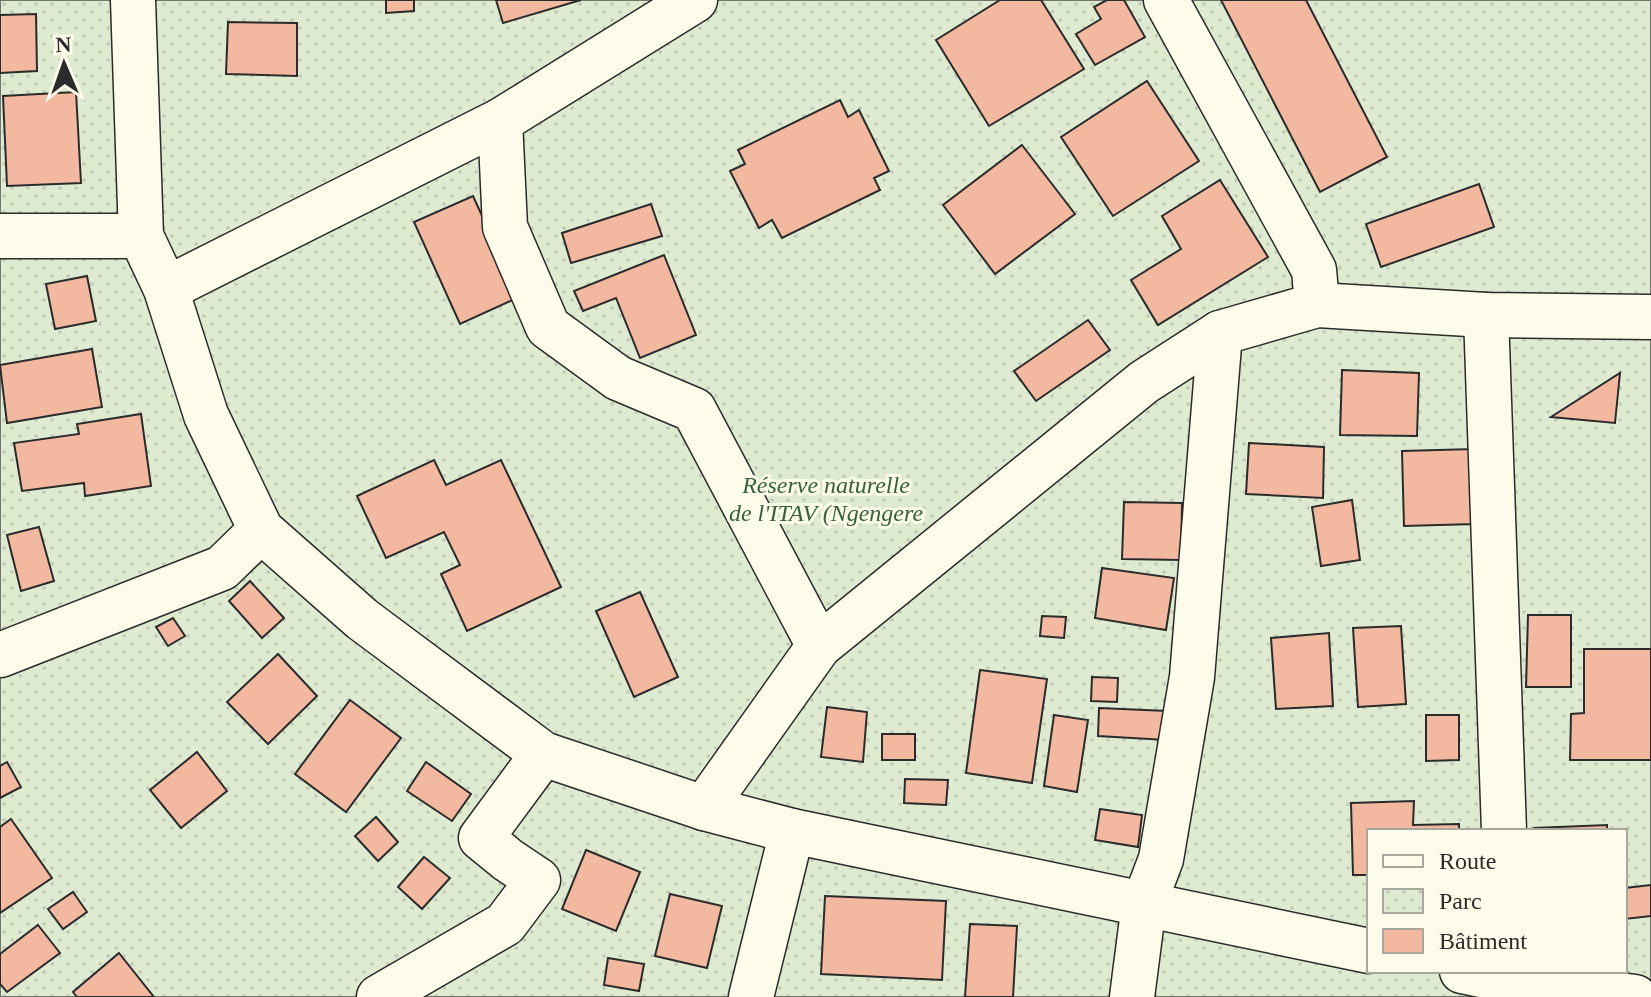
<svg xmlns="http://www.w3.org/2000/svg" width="1651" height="997" font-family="'Times New Roman',serif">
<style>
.park{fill:url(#park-dots);stroke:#74746e;stroke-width:2;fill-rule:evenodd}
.building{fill:#f2b8a0;stroke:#2b2b2b;stroke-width:2}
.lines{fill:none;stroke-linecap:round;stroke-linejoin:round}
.minor-casing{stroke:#2b2b2b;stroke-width:47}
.minor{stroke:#fdfbea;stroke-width:44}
.labels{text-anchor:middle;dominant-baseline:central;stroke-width:6;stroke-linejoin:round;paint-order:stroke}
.park-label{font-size:24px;font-style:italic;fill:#34623c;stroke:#fdfbea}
</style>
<defs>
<pattern id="park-dots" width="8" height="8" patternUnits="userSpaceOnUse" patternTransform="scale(2)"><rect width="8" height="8" fill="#deebd1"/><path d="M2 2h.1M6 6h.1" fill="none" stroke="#bfcab4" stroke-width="1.8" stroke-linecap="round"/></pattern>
</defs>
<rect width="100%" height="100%" fill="#fdfbea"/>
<path class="park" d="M0,0H1651V997H0ZM1369,831H1625V971H1369Z"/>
<g class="building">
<path d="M386,0H414V11L386,13Z"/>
<path d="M496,0H581L503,23Z"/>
<path d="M1000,0H1041L1084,69L989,126L936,40Z"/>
<path d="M1107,0H1124L1145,37L1095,65L1076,34L1101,19L1094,7Z"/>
<path d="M1221,0H1306L1387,157L1320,192Z"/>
<path d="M36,14L37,71L0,73V15Z"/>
<path d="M228,22L297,23V76L226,74Z"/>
<path d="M1147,81L1199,161L1113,216L1061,137Z"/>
<path d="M76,92L81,183L7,186L3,96Z"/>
<path d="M840,100L848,117L859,110L889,171L874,178L880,190L782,238L772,220L759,228L730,171L745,164L738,150Z"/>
<path d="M1022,145L1075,214L995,274L943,205Z"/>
<path d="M1220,180L1268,257L1158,325L1131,280L1181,249L1162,216Z"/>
<path d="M1479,184L1494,227L1381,267L1366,224Z"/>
<path d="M473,196L519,297L460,324L414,222Z"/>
<path d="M651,204L662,236L571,263L562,233Z"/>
<path d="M664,255L696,335L640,358L616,298L583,311L574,291Z"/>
<path d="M87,276L96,321L55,329L46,284Z"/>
<path d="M1088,320L1110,350L1036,401L1014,371Z"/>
<path d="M92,349L102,407L7,423L0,365Z"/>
<path d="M1342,370L1419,373L1417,436L1340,435Z"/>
<path d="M1620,373L1615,423L1551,417Z"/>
<path d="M141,414L151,486L85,496L84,483L22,491L14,443L79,434L77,424Z"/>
<path d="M1249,443L1324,447L1323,498L1246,494Z"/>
<path d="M1474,449L1475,524L1404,526L1402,451Z"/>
<path d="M434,460L446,485L501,460L561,587L467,631L441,574L460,565L444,532L386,558L357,496Z"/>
<path d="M1352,500L1360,560L1321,566L1312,507Z"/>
<path d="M1124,502L1182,503L1181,560L1122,559Z"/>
<path d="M39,527L54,581L21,591L7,535Z"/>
<path d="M1102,568L1174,578L1166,630L1095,618Z"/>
<path d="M250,581L284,618L262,638L229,601Z"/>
<path d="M640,592L678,677L634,697L596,611Z"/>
<path d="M1528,615H1571V687H1526Z"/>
<path d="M1042,616L1066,617L1064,638L1040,636Z"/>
<path d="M173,618L185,636L168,646L156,627Z"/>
<path d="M1401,626L1406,704L1358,707L1353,628Z"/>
<path d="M1329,633L1333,706L1276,709L1271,638Z"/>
<path d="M1584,649H1651V760H1570L1571,714L1584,713Z"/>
<path d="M278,654L317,696L268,744L227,702Z"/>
<path d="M980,670L1047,679L1032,783L966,773Z"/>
<path d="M1092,677L1118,678L1117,702L1091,701Z"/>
<path d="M350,700L401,738L346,812L295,774Z"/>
<path d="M827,707L867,712L863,762L821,757Z"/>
<path d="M1099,708L1167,711L1166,740L1098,736Z"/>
<path d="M1054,715L1088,720L1077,792L1044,786Z"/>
<path d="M1426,715H1459V760L1426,761Z"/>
<rect x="882" y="734" width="33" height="26"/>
<path d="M197,752L227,791L181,828L150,790Z"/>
<path d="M7,762L21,787L0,798V766Z"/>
<path d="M426,762L471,794L452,821L407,791Z"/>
<path d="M905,779L948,780L946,805L904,803Z"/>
<path d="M1414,801L1413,825L1459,824V831H1369V875H1353L1351,803Z"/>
<path d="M1100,809L1142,815L1138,847L1095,840Z"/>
<path d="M376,817L398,842L378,861L355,836Z"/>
<path d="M11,819L52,878L0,913V827Z"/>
<path d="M1607,825V831H1534V828Z"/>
<path d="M586,850L640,872L616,931L562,909Z"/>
<path d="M424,857L450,878L422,909L398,887Z"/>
<path d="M1651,885V916L1625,919V888Z"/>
<path d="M73,892L87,912L63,929L48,909Z"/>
<path d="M670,894L722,906L707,968L655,956Z"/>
<path d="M825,896L946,901L942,980L821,974Z"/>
<path d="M970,924L1017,926L1013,997H965Z"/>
<path d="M38,925L60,953L7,992L0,984V954Z"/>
<path d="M119,953L154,997H77L73,992Z"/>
<path d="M608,958L644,964L639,991L604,985Z"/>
</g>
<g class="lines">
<g class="minor-casing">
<g id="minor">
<path d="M133,0L141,236L166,289L206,415L261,530L362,619L543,754L704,808L792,831L1369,951"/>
<path d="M1166,0L1314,270L1317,305"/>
<path d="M500,121L505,227L548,327L618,378L694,410L819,646"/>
<path d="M0,236H141"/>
<path d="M166,289L500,121L695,0"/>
<path d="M1486,315L1504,831"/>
<path d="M0,655L222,568L261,530"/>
<path d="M704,808L819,646L1144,382L1220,333L1317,305L1486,315L1651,317"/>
<path d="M1462,971L1510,981L1635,997"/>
<path d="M379,997L505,924L538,880L508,860L481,838L543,754"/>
<path d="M751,997L792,831"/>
<path d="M1132,997L1144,904L1161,859L1192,677L1220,333"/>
</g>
</g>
<use href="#minor" class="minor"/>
</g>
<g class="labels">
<g class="park-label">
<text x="826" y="485">Réserve naturelle<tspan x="826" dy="28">de l'ITAV (Ngengere</tspan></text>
</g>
</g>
<rect x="1367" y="829" width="260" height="144" fill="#fdfbea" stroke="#a9a89e" stroke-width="2"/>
<rect x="1383" y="855" width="40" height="12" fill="#fdfbea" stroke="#a9a89e" stroke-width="2"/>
<text x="1439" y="869" font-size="24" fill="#2b2b2b">Route</text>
<rect x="1383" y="889" width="40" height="24" fill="url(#park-dots)" stroke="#a9a89e" stroke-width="2"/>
<text x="1439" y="909" font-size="24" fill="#2b2b2b">Parc</text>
<rect x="1383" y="929" width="40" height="24" fill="#f2b8a0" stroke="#a9a89e" stroke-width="2"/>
<text x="1439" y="949" font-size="24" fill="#2b2b2b">Bâtiment</text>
<g transform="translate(64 64) rotate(358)" stroke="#fdfbea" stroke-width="6" paint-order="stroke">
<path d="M0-6L14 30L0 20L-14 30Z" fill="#2b2b2b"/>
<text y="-12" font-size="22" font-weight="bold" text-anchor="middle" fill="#2b2b2b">N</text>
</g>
</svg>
